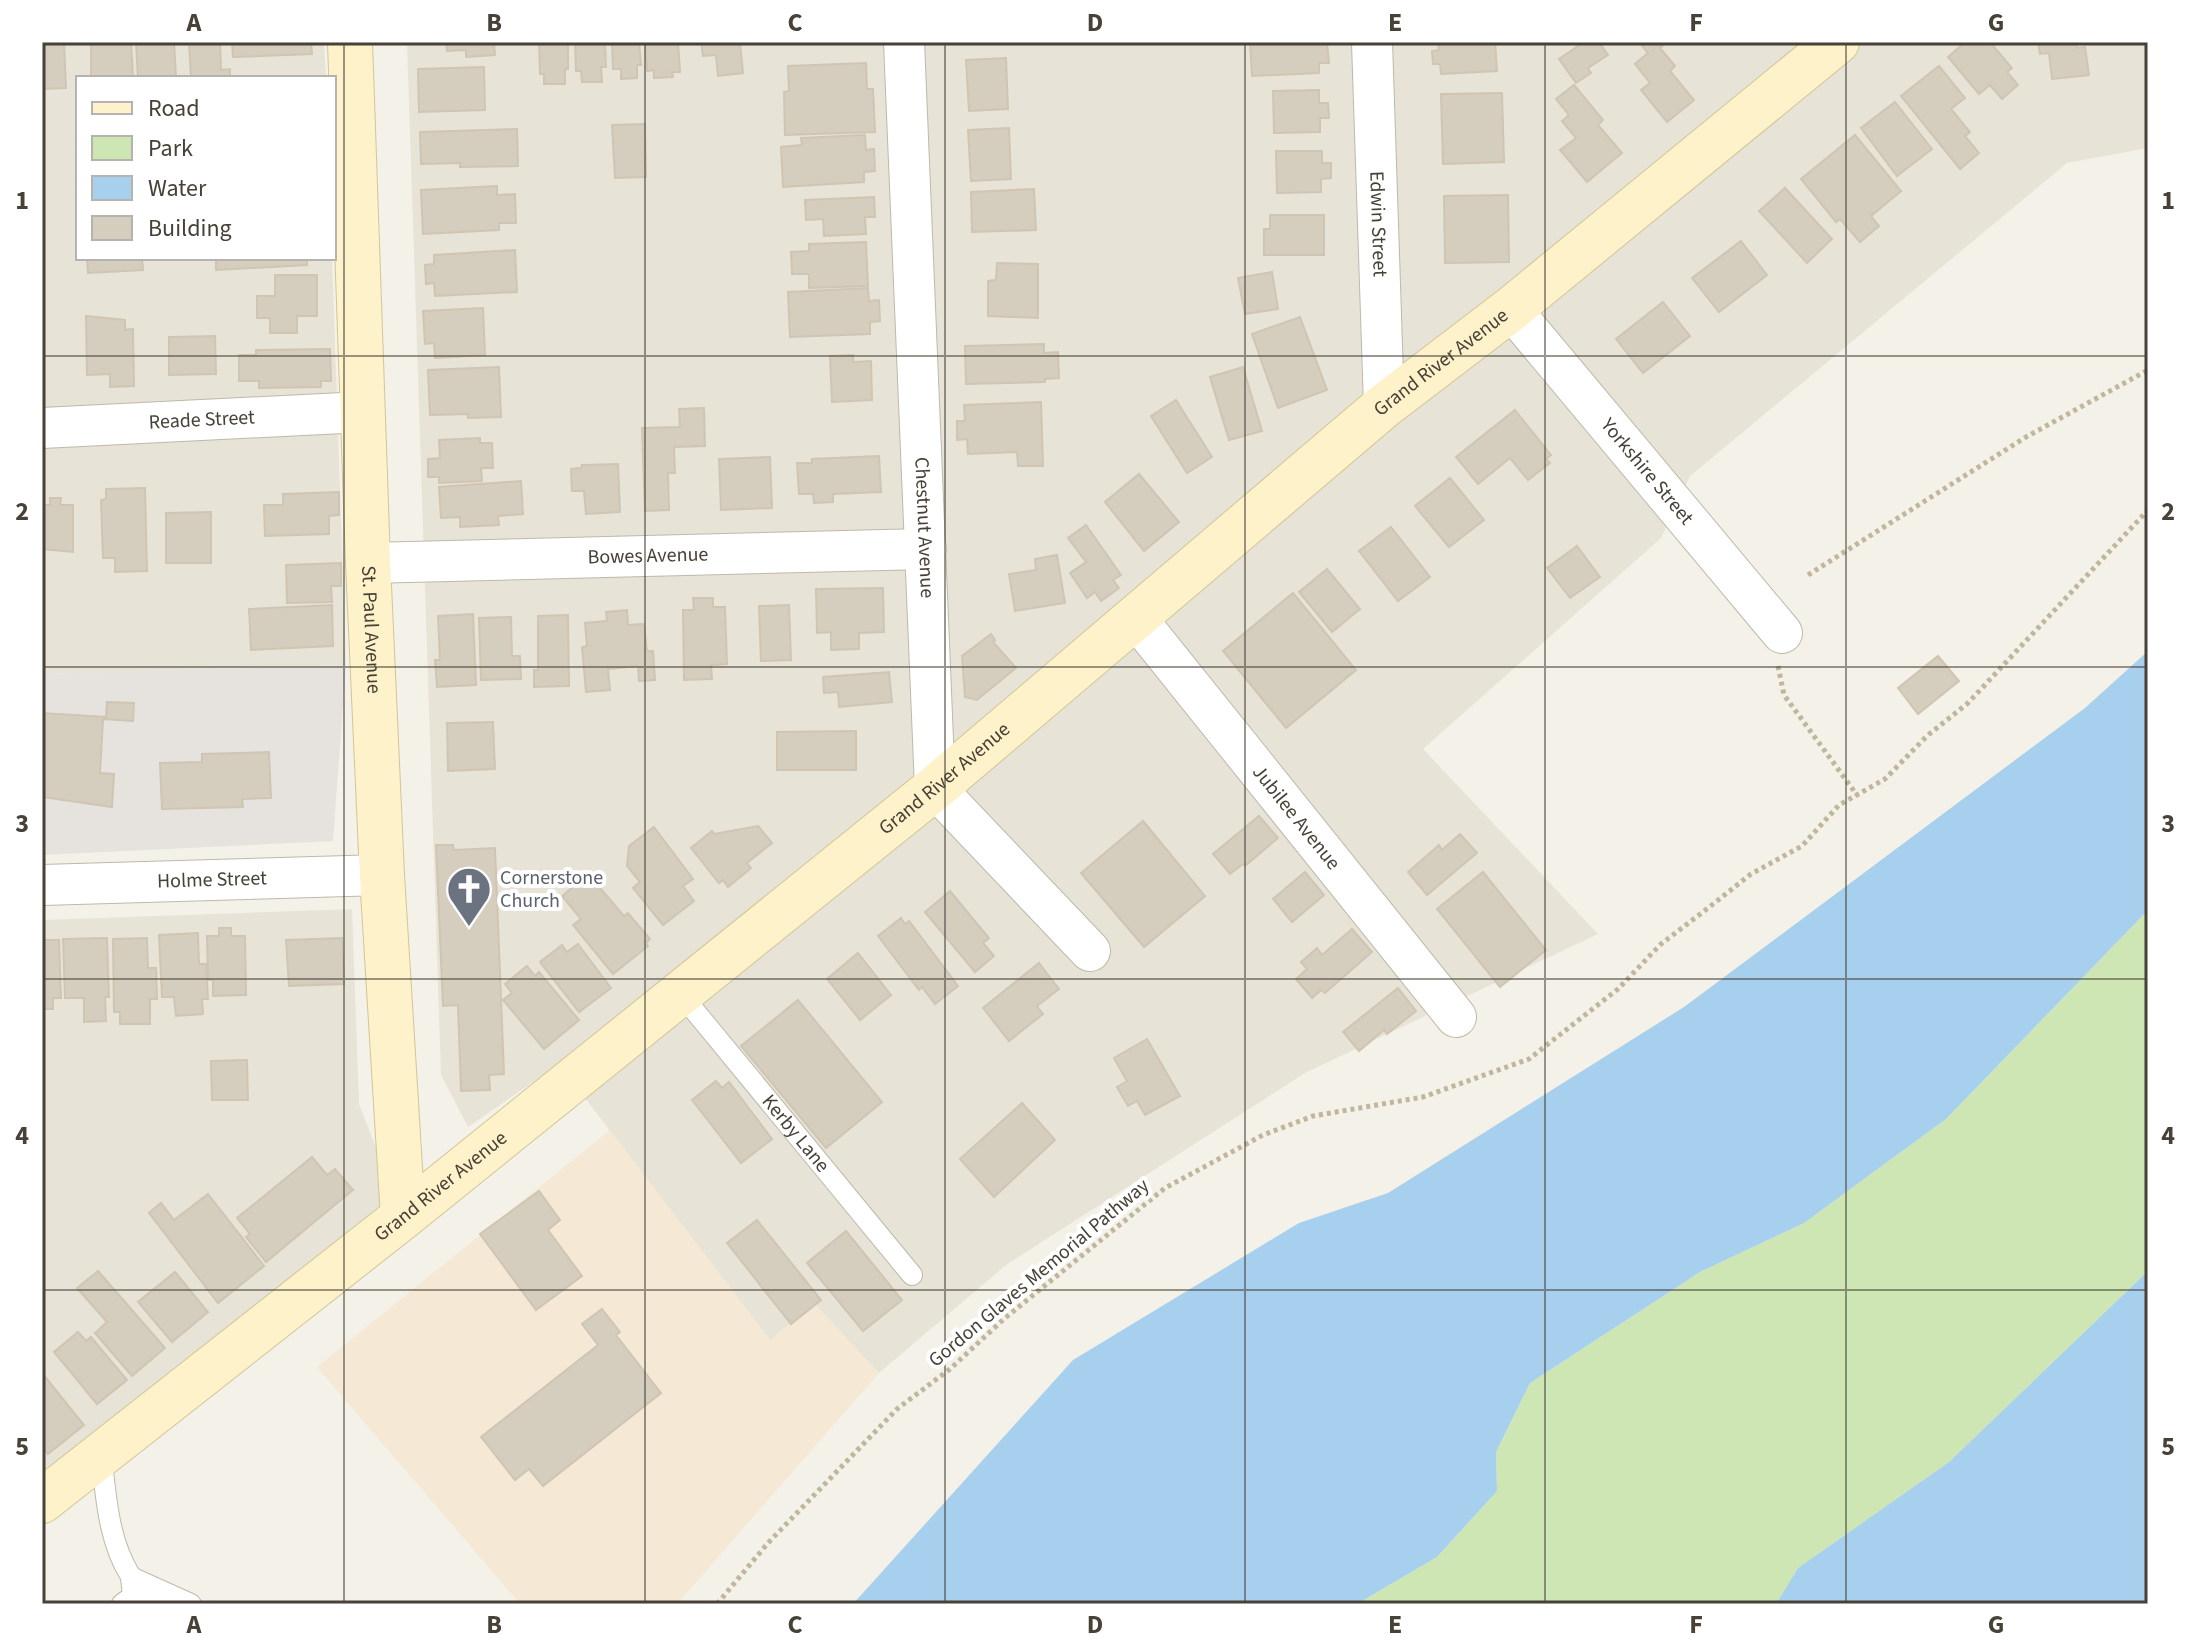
<svg xmlns="http://www.w3.org/2000/svg" width="2190" height="1646" font-family="'Source Sans 3',sans-serif">
<style>
.residential{fill:#e7e3d7}
.commercial{fill:#f5e8d5}
.industrial{fill:#e6e2dd}
.green{fill:#cee6b3}
.water{fill:#a7cfee}
.building{fill:#d5cdbe;stroke:#d0c5b2;stroke-width:2}
.lines{fill:none;stroke-linecap:round;stroke-linejoin:round}
.lane-casing{stroke:#bfb9ab;stroke-width:22}
.street-casing{stroke:#bfb9ab;stroke-width:42}
.secondary-casing{stroke:#d2c599;stroke-width:46}
.path{stroke:#c0b59d;stroke-width:5;stroke-dasharray:4 4;stroke-linecap:butt}
.lane{stroke:#fff;stroke-width:20}
.street{stroke:#fff;stroke-width:40}
.secondary{stroke:#fdf2c9;stroke-width:44}
.grid{fill:none;stroke:#474137;stroke-width:2;stroke-opacity:0.55}
.labels{text-anchor:middle;dominant-baseline:central;stroke-width:8;stroke-linejoin:round;paint-order:stroke}
.street-label{font-size:20px;fill:#474137;stroke:#fff}
.worship-label{font-size:20px;fill:#5b616d;stroke:#fff;text-anchor:start}
.neatline{fill:none;stroke:#474137;stroke-width:3}
.grid-label{font-size:26px;text-anchor:middle;font-weight:bold;fill:#474137}
</style>
<rect width="100%" height="100%" fill="#f4f1e8"/>
<g class="residential">
<path d="M42,42H324L326,78H78V258H332L346,665L42,674Z"/>
<path d="M407,42H2148V148L2067,163L1690,476L1661,538L1423,749L1598,934L1305,1073L1006,1265L879,1373L865,1358L770,1340L559,1064L468,1127L441,1075Z"/>
<path d="M352,909L359,1104L397,1202L42,1488V920Z"/>
</g>
<path class="commercial" d="M610,1130L770,1340L814,1303L879,1373L677,1604H520L317,1367Z"/>
<path class="industrial" d="M346,665L333,841L42,855V674Z"/>
<path class="green" d="M2148,910V1271L1949,1462L1798,1568L1776,1604H1357L1437,1557L1497,1491L1496,1452L1530,1383L1700,1272L1804,1223L1946,1119Z"/>
<g class="water">
<path d="M2148,651V910L1946,1119L1804,1223L1700,1272L1530,1383L1496,1452L1497,1491L1437,1557L1357,1604H853L1073,1360L1299,1223L1388,1193L1684,1007L2085,708Z"/>
<path d="M2148,1271V1604H1776L1798,1568L1949,1462Z"/>
</g>
<g class="building">
<path d="M42,42H64L66,88L42,89Z"/>
<path d="M91,42H131L133,78H91Z"/>
<path d="M136,42H174L176,78H138Z"/>
<path d="M189,42H220L221,70L230,69V78H191Z"/>
<path d="M232,42H311L312,54L233,57Z"/>
<path d="M446,42H494L495,55L466,57V50L447,51Z"/>
<path d="M539,42H568V69H565V84H544V74H540Z"/>
<path d="M575,42H605L606,67H601L602,82H582L581,71H576Z"/>
<path d="M612,42H639L641,65H637V78L621,79V69H613Z"/>
<path d="M645,42H678L680,72H672L673,77L654,78V70L647,71Z"/>
<path d="M701,42H740L743,73L718,76L716,55L703,56Z"/>
<path d="M1250,42H1327L1329,63H1319V73L1252,76Z"/>
<path d="M1438,42H1495L1497,71L1441,74L1440,64H1433L1432,51L1439,50Z"/>
<path d="M1584,42H1599L1608,55L1588,68L1591,73L1576,83L1559,59Z"/>
<path d="M1639,42H1667L1660,48L1675,66L1670,71L1694,100L1667,122L1641,90L1650,83L1635,64L1648,53Z"/>
<path d="M1965,42H1990L2012,68L2007,72L2018,85L2002,99L1990,85L1979,94L1948,57Z"/>
<path d="M2038,42H2076L2077,48L2085,47L2089,75L2052,79L2049,53L2040,54Z"/>
<path d="M1006,58L1008,109L969,111L966,60Z"/>
<path d="M866,63L867,89H873L875,132L785,135L784,92L789,91L788,66Z"/>
<path d="M1939,66L1965,98L1951,109L1970,132L1965,136L1979,153L1960,169L1901,96Z"/>
<path d="M484,67L485,110L419,112L418,69Z"/>
<path d="M1574,85L1603,120L1598,125L1622,153L1587,182L1560,150L1576,138L1562,121L1569,115L1556,99Z"/>
<path d="M1319,90V103H1328L1329,118H1320V132L1274,133L1273,91Z"/>
<path d="M1502,93L1504,162L1443,164L1441,94Z"/>
<path d="M1895,102L1932,149L1897,176L1861,128Z"/>
<path d="M645,124L646,177L615,178L612,125Z"/>
<path d="M1009,128L1011,179L971,181L968,130Z"/>
<path d="M517,129L518,166L460,167V163L421,164L420,132Z"/>
<path d="M865,135L866,150L874,149L875,171L864,172V182L783,187L781,147L802,145L801,138Z"/>
<path d="M1855,135L1901,191L1871,216L1879,226L1860,242L1840,219L1836,222L1801,179Z"/>
<path d="M1276,151H1322V163H1331V178L1321,179V192L1277,193Z"/>
<path d="M497,186V195L515,194L516,223H499V230L423,234L421,190Z"/>
<path d="M1785,188L1832,239L1807,263L1759,211Z"/>
<path d="M1034,189L1036,230L972,232L971,192Z"/>
<path d="M1508,195L1509,262L1445,263L1444,196Z"/>
<path d="M874,197L875,217H865L866,234L824,236L823,219L806,220L805,200Z"/>
<path d="M1270,215H1324V255H1264V229H1270Z"/>
<path d="M1741,241L1767,275L1719,312L1692,278Z"/>
<path d="M866,242L868,286L809,288V274H792L791,252L809,251V244Z"/>
<path d="M515,250L517,292L435,296L434,283L426,284L425,265L434,264V255Z"/>
<path d="M87,258H142L143,270L88,273Z"/>
<path d="M216,258H307V265L216,270Z"/>
<path d="M997,263L1038,264V318L988,316V281L996,280Z"/>
<path d="M1272,272L1278,309L1245,314L1238,278Z"/>
<path d="M275,275H317V316H297V333H270V318H257V296H275Z"/>
<path d="M868,288L869,301L879,300L880,321L870,322V334L790,337L788,292Z"/>
<path d="M1663,302L1690,336L1643,373L1616,339Z"/>
<path d="M483,308L485,355L435,358L434,343L425,344L423,311Z"/>
<path d="M86,316L125,320V330L133,329L134,386L110,387V374L87,375Z"/>
<path d="M1300,317L1327,390L1278,408L1252,334Z"/>
<path d="M215,336L216,374L169,375V337Z"/>
<path d="M1044,344V353L1058,352L1059,378L1045,379V382L966,384L965,346Z"/>
<path d="M330,349L331,381H321V387L259,388V381H239V355H256V350Z"/>
<path d="M853,355V362L871,361L872,400L832,402L830,356Z"/>
<path d="M499,367L501,417L468,418V414L430,415L428,370Z"/>
<path d="M1243,367L1262,431L1229,440L1210,377Z"/>
<path d="M1176,400L1212,457L1187,473L1151,416Z"/>
<path d="M1041,402L1043,466H1018L1017,452L968,454L967,439L957,440V421H965L964,405Z"/>
<path d="M704,408L705,446L674,447L675,473H668L669,510L645,511L642,428L680,427L679,409Z"/>
<path d="M1515,410L1551,455L1546,459L1550,463L1528,480L1510,458L1478,484L1456,457Z"/>
<path d="M480,438V443H492L493,468H481L482,481L439,483V477H428V459L440,458L439,440Z"/>
<path d="M879,456L881,492L833,494V502L814,503L813,494H799L797,463H812V459Z"/>
<path d="M770,457L772,508L721,510L719,459Z"/>
<path d="M618,464L620,512L586,514L584,491H572L571,469L581,468L582,465Z"/>
<path d="M1139,474L1179,522L1144,551L1105,502Z"/>
<path d="M1450,478L1484,520L1449,547L1415,506Z"/>
<path d="M521,481L523,514L498,516L499,525L460,527V517L441,518L439,487Z"/>
<path d="M145,488L147,571L115,572V558H103L101,500L106,499V489Z"/>
<path d="M339,492V515L329,516V534L265,536L264,505H283V494Z"/>
<path d="M50,498H61L60,505H73V552L42,549V505H50Z"/>
<path d="M211,512V563H166V513Z"/>
<path d="M1086,525L1121,575L1113,580L1119,588L1101,601L1095,592L1087,598L1070,573L1086,562L1068,538Z"/>
<path d="M1391,527L1430,577L1398,601L1359,551Z"/>
<path d="M1577,546L1600,577L1570,598L1547,568Z"/>
<path d="M1057,555L1065,603L1015,611L1009,574L1036,570L1035,559Z"/>
<path d="M341,563V586H331L332,602L287,603L286,565Z"/>
<path d="M1327,569L1360,609L1332,632L1299,592Z"/>
<path d="M883,588L884,632L859,633V649L831,650V632L817,633L816,589Z"/>
<path d="M1293,593L1356,670L1286,728L1223,651Z"/>
<path d="M693,598H713V607H725L727,664L711,665L712,679L684,680L683,610H694Z"/>
<path d="M332,605L333,646L251,650L249,609Z"/>
<path d="M789,605L791,660L761,661L759,606Z"/>
<path d="M627,610L628,625L644,624L647,651H653L655,680L639,681L638,666L608,669L610,690L586,692L582,647L587,646L585,623L607,621L606,612Z"/>
<path d="M473,614L476,685L437,687L435,660H440L438,616Z"/>
<path d="M568,615L569,686L534,687V670H538V616Z"/>
<path d="M511,617L512,656H520L521,679L481,680L479,618Z"/>
<path d="M991,634L995,640L993,642L1016,668L977,700L965,697L962,656Z"/>
<path d="M1938,656L1959,681L1918,714L1898,688Z"/>
<path d="M889,672L892,702L839,707L838,692L824,693L823,677Z"/>
<path d="M107,702L134,703L133,721L103,719L100,773L114,774L112,807L42,797V713L106,717Z"/>
<path d="M493,722L495,769L448,771L447,723Z"/>
<path d="M856,731V770H777V732Z"/>
<path d="M269,752L271,798L242,799L243,807L162,809L160,763L202,762V754Z"/>
<path d="M1259,816L1278,838L1245,866L1243,864L1230,874L1213,854Z"/>
<path d="M1143,821L1205,896L1144,947L1081,873Z"/>
<path d="M758,826L772,843L747,863L751,868L728,887L723,880L719,883L691,848L712,831L714,834Z"/>
<path d="M654,827L693,879L683,886L694,901L663,925L633,888L640,882L627,866L629,846Z"/>
<path d="M1460,834L1477,853L1427,895L1408,872L1439,845L1442,850Z"/>
<path d="M436,845H453L454,850L495,848L504,1074L489,1075L490,1090L461,1091L458,1005L443,1006Z"/>
<path d="M1305,872L1324,895L1292,922L1273,899Z"/>
<path d="M1483,872L1546,950L1500,987L1437,909Z"/>
<path d="M588,874L624,916L628,913L650,939L646,943L648,946L613,974L573,925L581,919L562,896Z"/>
<path d="M950,891L989,938L983,943L994,956L975,972L925,912Z"/>
<path d="M901,918L905,924L909,921L958,986L935,1004L922,987L919,990L878,936Z"/>
<path d="M219,928H231V936H245L246,995L213,996V980H208L207,936H219Z"/>
<path d="M1352,929L1372,952L1325,993L1321,990L1312,998L1296,979L1307,969L1301,962L1317,948L1322,955Z"/>
<path d="M198,933L199,964H206L208,999H202L203,1014L176,1016L174,997H162L159,935Z"/>
<path d="M107,938L109,997H105L106,1021L84,1022V998H65L63,939Z"/>
<path d="M147,938L148,968H156L157,999H150V1024H120V1012H114L113,939Z"/>
<path d="M342,938L344,984L289,986L286,940Z"/>
<path d="M42,940H59L61,998H53V1009H42Z"/>
<path d="M578,944L611,988L579,1012L540,962L562,945L567,952Z"/>
<path d="M858,953L891,995L860,1020L827,979Z"/>
<path d="M1039,963L1059,989L1037,1006L1043,1014L1009,1041L983,1008Z"/>
<path d="M527,966L535,976L539,972L579,1020L544,1049L503,1000L512,993L505,984Z"/>
<path d="M1398,988L1416,1011L1387,1034L1384,1030L1359,1051L1343,1032Z"/>
<path d="M798,1000L882,1102L826,1148L741,1046Z"/>
<path d="M1147,1039L1180,1096L1145,1115L1137,1101L1128,1106L1117,1087L1127,1081L1114,1058Z"/>
<path d="M247,1060L248,1100H212L211,1061Z"/>
<path d="M716,1081L722,1088L729,1082L772,1139L741,1163L692,1100Z"/>
<path d="M1022,1103L1055,1140L994,1197L960,1159Z"/>
<path d="M312,1157L327,1175L335,1169L353,1190L266,1262L246,1237L250,1234L237,1218Z"/>
<path d="M539,1191L560,1220L548,1230L582,1276L536,1310L480,1234Z"/>
<path d="M208,1194L264,1266L218,1303L149,1213L161,1203L174,1220Z"/>
<path d="M757,1220L821,1300L791,1324L727,1243Z"/>
<path d="M846,1231L902,1300L863,1331L807,1263Z"/>
<path d="M98,1271L165,1348L132,1376L95,1333L107,1322L77,1288Z"/>
<path d="M175,1272L208,1312L172,1342L138,1302Z"/>
<path d="M602,1309L620,1332L616,1335L661,1393L543,1486L529,1469L515,1480L481,1437L598,1345L582,1324Z"/>
<path d="M78,1332L86,1341L91,1337L127,1380L97,1404L54,1352Z"/>
<path d="M42,1373L84,1425L48,1454L42,1447Z"/>
</g>
<g class="lines">
<g class="lane-casing">
<g id="lane">
<path id="s1" d="M680,993L912,1275"/>
<path d="M101,1454C106,1495 108,1540 130,1575C137,1585 146,1595 154,1604"/>
<path d="M122,1604L133,1596L131,1577L191,1604"/>
</g>
</g>
<g class="street-casing">
<g id="street">
<path id="s2" d="M904,42L935,788L1090,951"/>
<path id="s3" d="M1372,42L1384,406"/>
<path id="s4" d="M1511,309L1782,633"/>
<path id="s5" d="M42,428L363,412"/>
<path id="s6" d="M368,563L926,549"/>
<path id="s7" d="M1136,618L1456,1017"/>
<path id="s8" d="M42,885L382,875"/>
</g>
</g>
<g class="secondary-casing">
<g id="secondary">
<path id="s9" d="M350,42L368,563L382,875L403,1217"/>
<path id="s10" d="M42,1501L403,1217L935,788L1384,406L1511,309L1837,42"/>
</g>
</g>
<g class="path">
<path d="M1808,575L2026,437L2148,370"/>
<path d="M1778,666L1784,695L1857,795"/>
<path d="M717,1604L768,1543L897,1409L950,1369L1005,1318L1165,1188L1263,1135L1313,1116L1423,1097L1529,1059L1618,989L1661,944L1703,912L1751,874L1802,846L1839,805L1885,779L1928,735L1968,703L2148,510"/>
</g>
<use href="#lane" class="lane"/>
<use href="#street" class="street"/>
<use href="#secondary" class="secondary"/>
</g>
<path class="grid" d="M344,42V1604M645,42V1604M945,42V1604M1245,42V1604M1545,42V1604M1846,42V1604M42,356H2148M42,667H2148M42,979H2148M42,1290H2148"/>
<defs>
<g id="church-pin" transform="scale(2.3)"><path d="M0 17L-7.5 6A9.5 9.5 0 1 1 7.5 6Z" fill="#6b7280" stroke="#fff"/><path d="M-1.2-6h2.4v3.5h3.3v2.4h-3.3V6h-2.4V-.1h-3.3v-2.4h3.3Z" fill="#fff"/></g>
</defs>
<g fill-rule="evenodd">
<use href="#church-pin" x="469" y="889"/>
</g>
<g class="labels">
<g class="street-label">
<text stroke="none"><textPath href="#s3" startOffset="182">Edwin Street</textPath></text>
<text stroke="none"><textPath href="#s10" startOffset="1804">Grand River Avenue</textPath></text>
<text stroke="none"><textPath href="#s5" startOffset="160">Reade Street</textPath></text>
<text stroke="none"><textPath href="#s4" startOffset="212">Yorkshire Street</textPath></text>
<text stroke="none"><textPath href="#s2" startOffset="486">Chestnut Avenue</textPath></text>
<text stroke="none"><textPath href="#s6" startOffset="280">Bowes Avenue</textPath></text>
<text stroke="none"><textPath href="#s9" startOffset="588">St. Paul Avenue</textPath></text>
<text stroke="none"><textPath href="#s10" startOffset="1156">Grand River Avenue</textPath></text>
<text stroke="none"><textPath href="#s7" startOffset="256">Jubilee Avenue</textPath></text>
<text stroke="none"><textPath href="#s8" startOffset="170">Holme Street</textPath></text>
<text stroke="none"><textPath href="#s1" startOffset="182">Kerby Lane</textPath></text>
<text stroke="none"><textPath href="#s10" startOffset="508">Grand River Avenue</textPath></text>
<text transform="translate(1039 1273) rotate(-40)">Gordon Glaves Memorial Pathway</text>
</g>
<g class="worship-label">
<text x="500" y="878">Cornerstone<tspan x="500" dy="23">Church</tspan></text>
</g>
</g>
<rect width="2190" height="1646" fill="none" stroke="#ffffff" stroke-width="88"/>
<rect x="76" y="76" width="260" height="184" fill="#ffffff" stroke="#b5b3af" stroke-width="2"/>
<rect x="92" y="102" width="40" height="12" fill="#fdf2c9" stroke="#b5b3af" stroke-width="2"/>
<text x="148" y="116" font-size="24" fill="#474137">Road</text>
<rect x="92" y="136" width="40" height="24" fill="#cee6b3" stroke="#b5b3af" stroke-width="2"/>
<text x="148" y="156" font-size="24" fill="#474137">Park</text>
<rect x="92" y="176" width="40" height="24" fill="#a7cfee" stroke="#b5b3af" stroke-width="2"/>
<text x="148" y="196" font-size="24" fill="#474137">Water</text>
<rect x="92" y="216" width="40" height="24" fill="#d5cdbe" stroke="#b5b3af" stroke-width="2"/>
<text x="148" y="236" font-size="24" fill="#474137">Building</text>
<rect x="44" y="44" width="2102" height="1558" class="neatline"/>
<g class="grid-label">
<text x="194" y="31">A</text>
<text x="494" y="31">B</text>
<text x="795" y="31">C</text>
<text x="1095" y="31">D</text>
<text x="1395" y="31">E</text>
<text x="1696" y="31">F</text>
<text x="1996" y="31">G</text>
<text x="22" y="209">1</text>
<text x="2168" y="209">1</text>
<text x="22" y="520">2</text>
<text x="2168" y="520">2</text>
<text x="22" y="832">3</text>
<text x="2168" y="832">3</text>
<text x="22" y="1144">4</text>
<text x="2168" y="1144">4</text>
<text x="22" y="1455">5</text>
<text x="2168" y="1455">5</text>
<text x="194" y="1633">A</text>
<text x="494" y="1633">B</text>
<text x="795" y="1633">C</text>
<text x="1095" y="1633">D</text>
<text x="1395" y="1633">E</text>
<text x="1696" y="1633">F</text>
<text x="1996" y="1633">G</text>
</g>
</svg>
